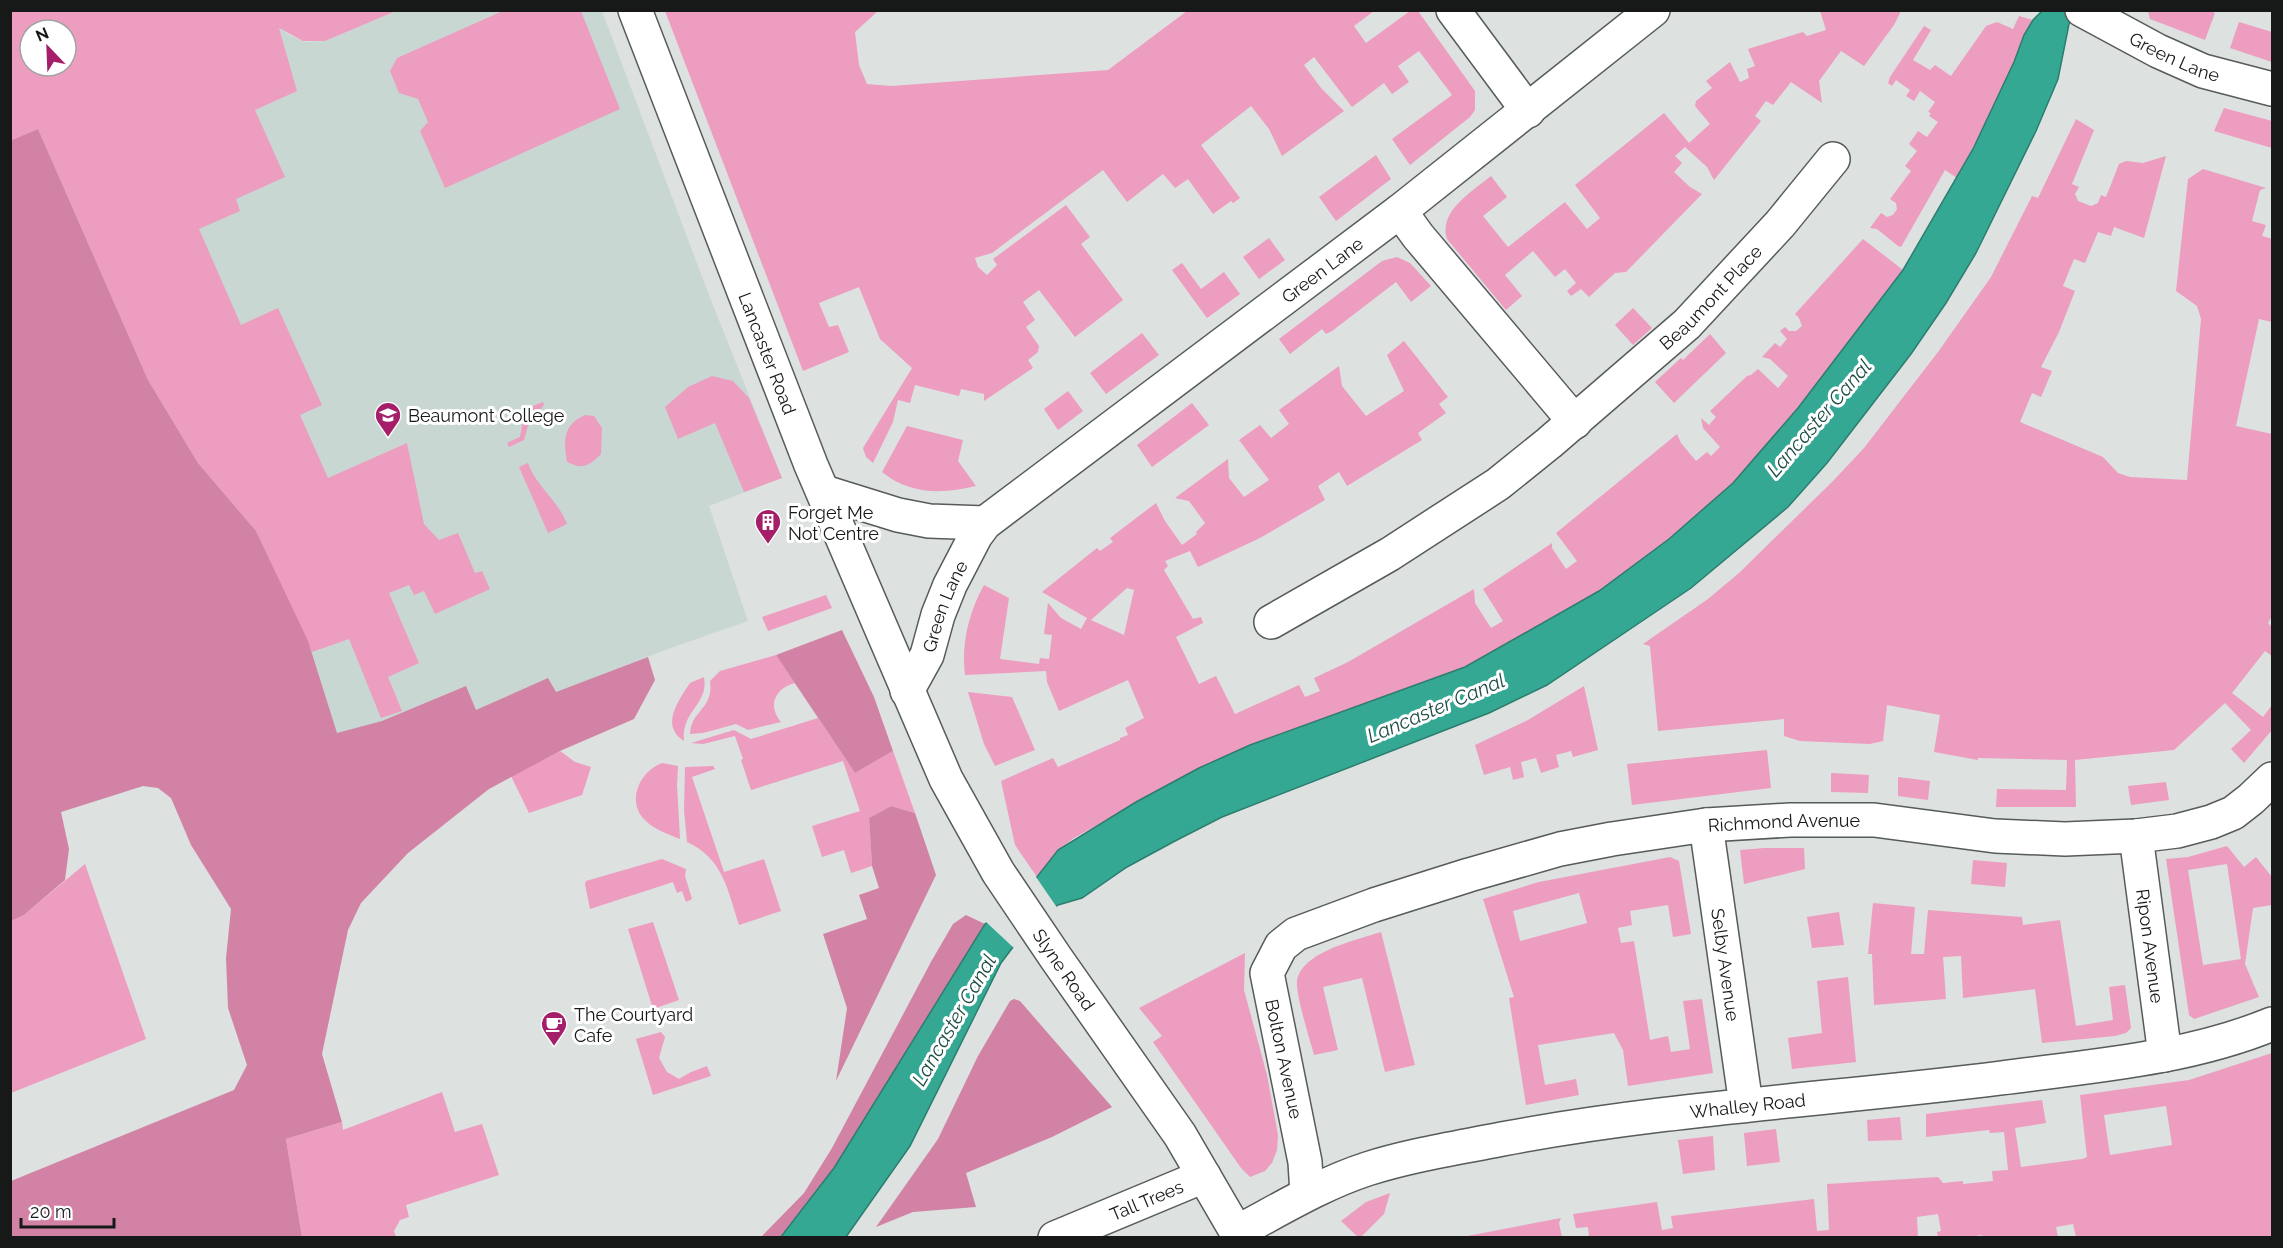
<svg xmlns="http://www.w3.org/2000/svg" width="2283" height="1248" font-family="Raleway,sans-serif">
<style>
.built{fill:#c9d7d3}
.green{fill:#ed9dbf;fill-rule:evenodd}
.forest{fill:#d283a5}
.water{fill:#35a893;stroke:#2c7d6e;stroke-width:1.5}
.pier{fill:#dde1e0}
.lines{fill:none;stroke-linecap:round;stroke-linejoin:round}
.minor-casing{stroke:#575b5a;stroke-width:36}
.major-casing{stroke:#575b5a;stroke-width:36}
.minor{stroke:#fff;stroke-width:33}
.major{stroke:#fff;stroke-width:33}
.labels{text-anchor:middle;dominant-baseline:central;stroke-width:6;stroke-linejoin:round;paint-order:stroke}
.street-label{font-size:18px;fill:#171918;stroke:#fff}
.poi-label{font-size:18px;fill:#171918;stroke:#fff;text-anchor:start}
.water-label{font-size:20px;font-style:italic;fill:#1e4e45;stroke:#fff}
</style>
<rect width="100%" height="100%" fill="#dde1e0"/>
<path class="built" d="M396,11H602L707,290L782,478L709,506L748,621L665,650L525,705L171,798L158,788L143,786L61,812L10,141L131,85L278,27L289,35L306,42L325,41Z"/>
<g class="green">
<path d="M505,10L581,11L620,109L445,188L420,131L428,122L418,99L399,93L390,71L397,58Z"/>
<path d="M2207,10L2215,13L2205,40L2150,19L2148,11Z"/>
<path d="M10,11H396L325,41H303L279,28L297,91L255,110L285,177L236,199L240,211L199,229L241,325L278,308L322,405L300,415L328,478L407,443L424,524L439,540L458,533L475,573L482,571L490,589L435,614L424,591L414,595L409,585L389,593L419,663L388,677L402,711L381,718L349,639L312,652L256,531L198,463L148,380L38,129L11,141ZM30,30H66V66H30Z"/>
<path d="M665,11H878L855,32L859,65L867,84L891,86L1108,70L1187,11H1374L1354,26L1366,43L1410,11H1418L1475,91V110L1470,117L1410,165L1392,139L1452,95L1419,51L1398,66L1409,82L1392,94L1384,83L1352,107L1314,57L1304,65L1321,88L1344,111L1282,156L1269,129L1251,106L1201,145L1240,198L1233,203L1231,201L1213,214L1188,179L1175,188L1163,174L1127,202L1103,170L992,253L975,258L978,267L987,275L997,265L993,259L1066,205L1090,237L1081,244L1123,300L1075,337L1039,290L1023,302L1035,320L1026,327L1039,346L1038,352L1028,360L1033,368L984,401V394L961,389L959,396L915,385L910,403L898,400L893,422L873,463L866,457L863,448L912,368L880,339L859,287L819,303L829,327L838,325L849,352L803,371Z"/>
<path d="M1820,11H1901L1894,25L1864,66L1841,51L1819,81L1822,103L1791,82L1773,105L1766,101L1755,116L1761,121L1714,180L1707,167L1685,147L1675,156L1682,163L1674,172L1690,187L1702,194L1626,272L1615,273L1589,297L1581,289L1571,296L1567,291L1576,283L1565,269L1555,277L1533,251L1505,275L1522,296L1506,310L1447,239C1438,211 1473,191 1491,176L1507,197L1483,216L1508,247L1565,202L1587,229L1600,218L1575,185L1664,113L1689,143L1710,124L1695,106L1696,101L1712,88L1706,81L1730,62L1740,82L1749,78L1747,69L1755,66L1748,49L1803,32L1807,36L1826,30Z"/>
<path d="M2019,16L2033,20L2024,35L2014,62L1992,111L1957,178L1945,170L1901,247L1898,246L1877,229L1870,228L1881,213L1887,217L1893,215L1897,209L1896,203L1890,199L1911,171L1905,166L1917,151L1909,144L1918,131L1927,137L1938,122L1929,116L1931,113L1928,112L1935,102L1920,91L1914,101L1906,96L1910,90L1896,80L1892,86L1888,83L1890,77L1924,26L1931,30L1913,60L1930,70L1935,65L1951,76L1986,26L1997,22L2013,29Z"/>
<path d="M2239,22L2272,32V62L2230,48Z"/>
<path d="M2224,108L2272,121V148L2214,131Z"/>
<path d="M2076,119L2094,130L2072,184L2079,187L2075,194L2078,201L2091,206L2098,203L2101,195L2106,197L2119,164L2126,161L2143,163L2166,156L2144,238L2114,227L2111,236L2098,232L2085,263L2074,259L2063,286L2075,291L2059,332L2041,367L2052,371L2041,397L2032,393L2020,422L2103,457L2118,473L2130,477L2187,480L2201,319L2197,306L2176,291L2188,179L2203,169L2266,188L2260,190L2252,221L2266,225L2262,236L2272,239V322L2259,319L2236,426L2272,434V616L2268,623L2272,627V656L2265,651L2232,693L2263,717L2272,705V730L2244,763L2231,749L2251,730L2225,703L2174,750L2075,760L2076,807H1996L1997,789L2066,790L2067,760L1978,758V760L1934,752L1940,715L1887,705L1883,741L1870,744L1800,741L1784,736V719L1658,731L1650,646L1643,644L1708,599L1739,573L1833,481L1864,448L1938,352L1991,277L2032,196L2038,198Z"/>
<path d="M1376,155L1391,179L1336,221L1319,197Z"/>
<path d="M1269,238L1285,260L1259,279L1243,257Z"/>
<path d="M1863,239L1903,270L1798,408L1733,483L1669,539L1599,591L1465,667L1250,745L1199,768L1074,838L1058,850L1037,877L1015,845L1001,781L1053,758L1058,767L1120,740V738L1128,735L1125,728L1144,718L1128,680L1059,711L1047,682L1046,671L965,675C961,644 969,612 984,585L1009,598L1000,659L1039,664L1040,658L1049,659L1052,635L1044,634L1048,603L1061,618L1081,629L1087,618L1042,592L1097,548L1100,551L1113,542L1110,538L1156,503L1165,521L1182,545L1197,534L1196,532L1205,523L1189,501L1175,498L1228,459L1229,478L1244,497L1269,480L1239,440L1260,425L1271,438L1289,424L1279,410L1339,366L1342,386L1366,416L1404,391L1387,355L1404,341L1448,397L1439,404L1446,413L1418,433L1422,440L1347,486L1339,472L1318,486L1325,500L1260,538L1198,567L1190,551L1165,561L1168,566L1164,570L1193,619L1201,617L1203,623L1176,637L1199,684L1216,676L1235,714L1299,685L1305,697L1320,691L1314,678L1348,662L1474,589L1475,603L1491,628L1503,621L1483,589L1552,543V548L1566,569L1577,561L1556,533L1677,434L1681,443L1696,461L1707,452L1711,456L1720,447L1703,428L1701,418L1709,425L1716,417L1710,411L1747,376L1751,375L1758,369L1778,388L1788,376L1770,359L1762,357L1775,343L1780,347L1787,339L1780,331L1785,327L1789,331H1796L1802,326L1799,318L1795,314ZM1127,588L1134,590L1124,635L1091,620Z"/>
<path d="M1397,257L1410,263L1431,286L1411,302L1396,282L1332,331L1326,334L1322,329L1290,354L1279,339L1382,261Z"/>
<path d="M1182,263L1201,289L1224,272L1240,294L1207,318L1172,270Z"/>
<path d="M1633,308L1652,328L1633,345L1615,325Z"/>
<path d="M1142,333L1159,355L1106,394L1090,373Z"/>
<path d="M1710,334L1726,353L1674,403L1655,382L1681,358L1683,360Z"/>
<path d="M712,376L733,381L749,398L782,478L744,492L715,423L678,439L665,407L688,387Z"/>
<path d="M1068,391L1083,411L1058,430L1044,409Z"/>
<path d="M543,402L544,405L529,422L524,440L509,447L507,443L520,437L525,409Z"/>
<path d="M1192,403L1209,425L1152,467L1137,445Z"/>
<path d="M585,415L594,416L602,428L601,454C589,466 583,470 567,462C563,440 563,425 585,415Z"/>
<path d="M907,426L963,440L958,461L976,486C943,494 910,495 882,472Z"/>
<path d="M528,463C535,485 558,500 567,524L548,533L519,467Z"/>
<path d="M826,595L832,608L768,631L762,617Z"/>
<path d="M776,655L795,683C775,688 767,706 781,722L748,730L736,724L703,733L690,734C691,710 714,709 710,681L720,671Z"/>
<path d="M704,677C709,705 681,710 684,741C660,726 678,701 690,683Z"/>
<path d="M1584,686L1598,750L1573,757L1571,751L1556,755L1559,767L1541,773L1536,758L1521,762L1524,777L1513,780L1510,767L1484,775L1475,745L1528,720Z"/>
<path d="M968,692L1012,697L1035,750L995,766L984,744Z"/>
<path d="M818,718L855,773L893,751L915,813L891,806L869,818L872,866L851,873L844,850L822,857L812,826L860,811L843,761L751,790L741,760L743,759L735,736L703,744L691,743L734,730L751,739Z"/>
<path d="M1767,750L1771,788L1632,805L1627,764Z"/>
<path d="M560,751L575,762L591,767L582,795L529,813L511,776Z"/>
<path d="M662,763L678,766L677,785L680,839C668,834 655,830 646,821C625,802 640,771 662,763Z"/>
<path d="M713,766L715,769L692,777L724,872L764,859L781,911L739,925C728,891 723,858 687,842L684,810L685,767Z"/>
<path d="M1831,773L1869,775L1868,793L1831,792Z"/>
<path d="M1898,777L1930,781L1928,800L1898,796Z"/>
<path d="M2166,782L2169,800L2131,805L2128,786Z"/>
<path d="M2227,846L2244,867L2256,857L2272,877V905L2253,908L2245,964L2259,997L2194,1019L2189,1015L2166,859L2188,857ZM2227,864L2241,959L2203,965L2188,870Z"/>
<path d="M1764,848H1804L1805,869L1744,884L1740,850Z"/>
<path d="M1670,857L1679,861L1691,934L1673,937L1668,905L1630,911L1632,925L1618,928L1621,943L1634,941L1650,1040L1668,1036L1671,1052L1690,1049L1683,1001L1702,999L1713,1073L1628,1086L1623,1050L1614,1033L1538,1045L1545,1085L1576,1079L1579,1095L1526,1105L1509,998L1514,997L1483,899L1539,882ZM1579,893L1587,923L1520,941L1513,911Z"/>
<path d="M662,859L686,869L685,876L692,899L686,902L682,891L677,893L673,882L590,909L585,884L586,881Z"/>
<path d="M1973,860L2007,863L2005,887L1971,884Z"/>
<path d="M85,864L146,1039L11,1093L10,921L24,915Z"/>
<path d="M1873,903L1915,907L1911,954H1924L1928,910L2022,917L2023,925L2060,920L2076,1026L2113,1020L2109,987L2125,985L2131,1028L2126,1033L2115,1036L2042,1043L2035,989L1963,998L1961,956L1943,957L1946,999L1874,1005L1872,954H1868Z"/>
<path d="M1839,912L1844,945L1812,948L1807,917Z"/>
<path d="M653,922L679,1000L653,1009L628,929Z"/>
<path d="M1381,932L1415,1065L1385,1072L1362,978L1323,987L1338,1050L1314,1055C1310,1040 1296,996 1297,982C1300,952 1357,940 1381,932Z"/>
<path d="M1245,953L1244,990L1267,1075L1278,1135L1277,1150L1272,1163L1265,1171L1250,1177L1241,1168L1153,1042L1162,1036L1139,1008Z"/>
<path d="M1848,977L1856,1062L1792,1069L1788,1038L1822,1033L1817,981Z"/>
<path d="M661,1032L665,1037L659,1058L667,1072L679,1079L691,1072L707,1066L711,1076L653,1095L636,1039Z"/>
<path d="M2272,1053V1237H2076L2073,1224L2056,1227L2058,1237L1982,1238V1235L1967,1237H1938L1937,1232L1941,1231L1938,1214L1917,1217L1918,1237L1589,1238L1588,1227L1576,1228L1573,1214L1657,1202L1662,1230L1673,1228L1671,1216L1814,1199L1817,1231L1829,1230L1827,1184L1938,1177L1943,1183L1963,1181V1184L1993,1181L1992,1171L2008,1170L2004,1132L1990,1133L1989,1130L1926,1137V1114L2042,1100L2046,1123L2015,1128L2021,1167L2082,1159L2087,1157L2080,1095L2189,1080ZM2166,1106L2172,1145L2110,1155L2104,1115Z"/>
<path d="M442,1092L455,1132L482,1124L499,1175L406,1205L409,1217L400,1220L394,1231L396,1237H302L286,1139L342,1122L343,1130Z"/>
<path d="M1900,1117L1902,1140L1868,1141L1867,1120Z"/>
<path d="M1776,1129L1780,1162L1747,1166L1744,1133Z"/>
<path d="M1713,1136L1715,1170L1683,1174L1678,1140Z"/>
<path d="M1390,1193L1384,1214L1361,1237H1358L1341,1221L1366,1202Z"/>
<path d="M1561,1218L1559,1223L1562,1237H1462Z"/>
</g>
<g class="forest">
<path d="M38,129L148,380L198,463L256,531L308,641L337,733L382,721L466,686L476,710L548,678L556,692L648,657L655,680L634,719L560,751L489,789L408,853L361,903L348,930L322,1054L342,1122L286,1139L302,1237H11V1181L234,1090L247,1065L228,1008L226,958L231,909L191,845L171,798L158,788L143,786L61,812L69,849L65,880L24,915L11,921L10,141Z"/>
<path d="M842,630L874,697L893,751L855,773L776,655Z"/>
<path d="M891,806L915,813L936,875L836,1081L847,1008L823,934L867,919L859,895L879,888L872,866L869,818Z"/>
<path d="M966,915L985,924L834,1168L780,1237L760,1238L804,1193L832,1148L932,960L953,924Z"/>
<path d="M1014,999L1020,1001L1112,1107L1052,1137L966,1173L976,1207L913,1212L876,1227L938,1139L978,1056L1010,1001Z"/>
</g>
<path class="water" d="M2042,11H2076L2069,24L2058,79L2036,131L1976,253L1946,303L1911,354L1827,463L1788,507L1691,588L1547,685L1489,713L1222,817L1175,841L1127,867L1082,898L1058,905L1020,932L1013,947L1001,963L910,1146L846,1237L780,1238L834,1168L985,924L1002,913L1037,877L1058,850L1136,802L1199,768L1250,745L1465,667L1599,591L1669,539L1733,483L1798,408L1903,270L1973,149L2014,62L2024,35L2033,20Z"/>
<path class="pier" d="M1034,874L1058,909L1022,934L1015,949L985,921L1000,911Z"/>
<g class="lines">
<g class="minor-casing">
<g id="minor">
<path d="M1453,10L1528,111"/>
<path id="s1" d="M2082,10L2158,51L2203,71L2272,89"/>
<path d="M1400,211L1418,236L1575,422"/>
<path d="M824,492L898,515L929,521L985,523"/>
<path id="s2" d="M1271,622L1390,554L1498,484L1549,443L1687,324L1780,224L1833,159"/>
<path id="s3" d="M907,691L927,655L938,615L950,585L976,535L985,523L1400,211L1653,10"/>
<path id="s4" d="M1706,825L1746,1105"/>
<path id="s5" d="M2136,836L2165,1055"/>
<path id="s6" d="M1307,1194L1305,1162L1267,973L1281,946L1296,934L1374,905L1469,875L1560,849L1612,839L1706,825L1790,820H1874L1995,836L2065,839L2136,836L2177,831L2211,822L2233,813L2251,799L2272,779"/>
<path id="s7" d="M1237,1232C1279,1210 1321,1184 1367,1169C1411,1155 1457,1148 1502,1139C1667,1108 1835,1099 2001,1078C2091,1066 2187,1059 2272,1024"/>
<path id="s8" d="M1055,1238L1204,1176"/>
</g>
</g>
<g class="major-casing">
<g id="major">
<path id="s9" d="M635,10L811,465L946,779L998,872L1056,958L1180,1135L1240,1238"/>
</g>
</g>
<use href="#minor" class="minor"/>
<use href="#major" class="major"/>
</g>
<defs>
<g id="university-pin" transform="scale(1.35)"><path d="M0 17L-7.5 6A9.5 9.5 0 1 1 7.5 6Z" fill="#a41e69" stroke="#fff"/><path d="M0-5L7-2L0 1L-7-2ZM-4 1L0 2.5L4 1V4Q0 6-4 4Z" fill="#fff"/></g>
<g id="building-pin" transform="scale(1.35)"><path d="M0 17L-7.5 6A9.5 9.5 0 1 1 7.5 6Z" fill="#a41e69" stroke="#fff"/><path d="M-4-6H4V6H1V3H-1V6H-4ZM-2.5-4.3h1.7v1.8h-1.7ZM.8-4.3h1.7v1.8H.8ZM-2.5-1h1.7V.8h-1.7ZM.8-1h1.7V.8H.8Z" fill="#fff"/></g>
<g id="cafe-pin" transform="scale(1.35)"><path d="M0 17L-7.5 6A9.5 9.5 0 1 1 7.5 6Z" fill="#a41e69" stroke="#fff"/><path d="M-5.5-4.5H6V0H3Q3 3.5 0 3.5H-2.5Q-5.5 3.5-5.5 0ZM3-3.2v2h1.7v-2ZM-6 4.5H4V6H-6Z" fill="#fff"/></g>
</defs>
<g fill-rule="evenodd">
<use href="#university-pin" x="388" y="415"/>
<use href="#building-pin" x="768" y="522"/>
<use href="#cafe-pin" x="554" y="1024"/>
</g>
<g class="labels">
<g class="street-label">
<text stroke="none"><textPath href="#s1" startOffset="104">Green Lane</textPath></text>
<text stroke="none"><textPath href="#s3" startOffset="608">Green Lane</textPath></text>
<text stroke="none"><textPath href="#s2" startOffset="549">Beaumont Place</textPath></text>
<text stroke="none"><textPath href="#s9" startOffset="368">Lancaster Road</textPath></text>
<text stroke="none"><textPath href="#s3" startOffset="93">Green Lane</textPath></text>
<text stroke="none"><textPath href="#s6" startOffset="778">Richmond Avenue</textPath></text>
<text stroke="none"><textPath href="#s5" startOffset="111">Ripon Avenue</textPath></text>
<text stroke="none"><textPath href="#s4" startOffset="141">Selby Avenue</textPath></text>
<text stroke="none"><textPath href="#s9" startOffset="1054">Slyne Road</textPath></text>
<text transform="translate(1284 1059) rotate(78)">Bolton Avenue</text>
<text stroke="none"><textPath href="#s7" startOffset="531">Whalley Road</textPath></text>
<text stroke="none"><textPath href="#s8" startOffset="99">Tall Trees</textPath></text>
</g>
<g class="poi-label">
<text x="408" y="415">Beaumont College</text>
<text x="788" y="512">Forget Me<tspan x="788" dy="21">Not Centre</tspan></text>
<text x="574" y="1014">The Courtyard<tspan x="574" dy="21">Cafe</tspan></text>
</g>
<g class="water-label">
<text transform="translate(1819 418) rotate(-49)">Lancaster Canal</text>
<text transform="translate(1436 708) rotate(-23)">Lancaster Canal</text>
<text transform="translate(954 1020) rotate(-60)">Lancaster Canal</text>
</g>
</g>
<rect width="2283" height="1248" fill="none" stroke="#171918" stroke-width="24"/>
<g transform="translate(48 48) rotate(337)"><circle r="28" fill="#ffffff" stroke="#a2a3a3" stroke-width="1.5"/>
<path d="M0-4.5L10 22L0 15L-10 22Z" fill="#a41e69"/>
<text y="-9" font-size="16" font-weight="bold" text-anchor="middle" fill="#171918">N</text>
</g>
<path d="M21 1218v9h93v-9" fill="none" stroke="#171918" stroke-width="3"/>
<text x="30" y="1218" font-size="18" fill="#171918" stroke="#ffffff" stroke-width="4.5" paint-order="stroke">20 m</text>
</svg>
